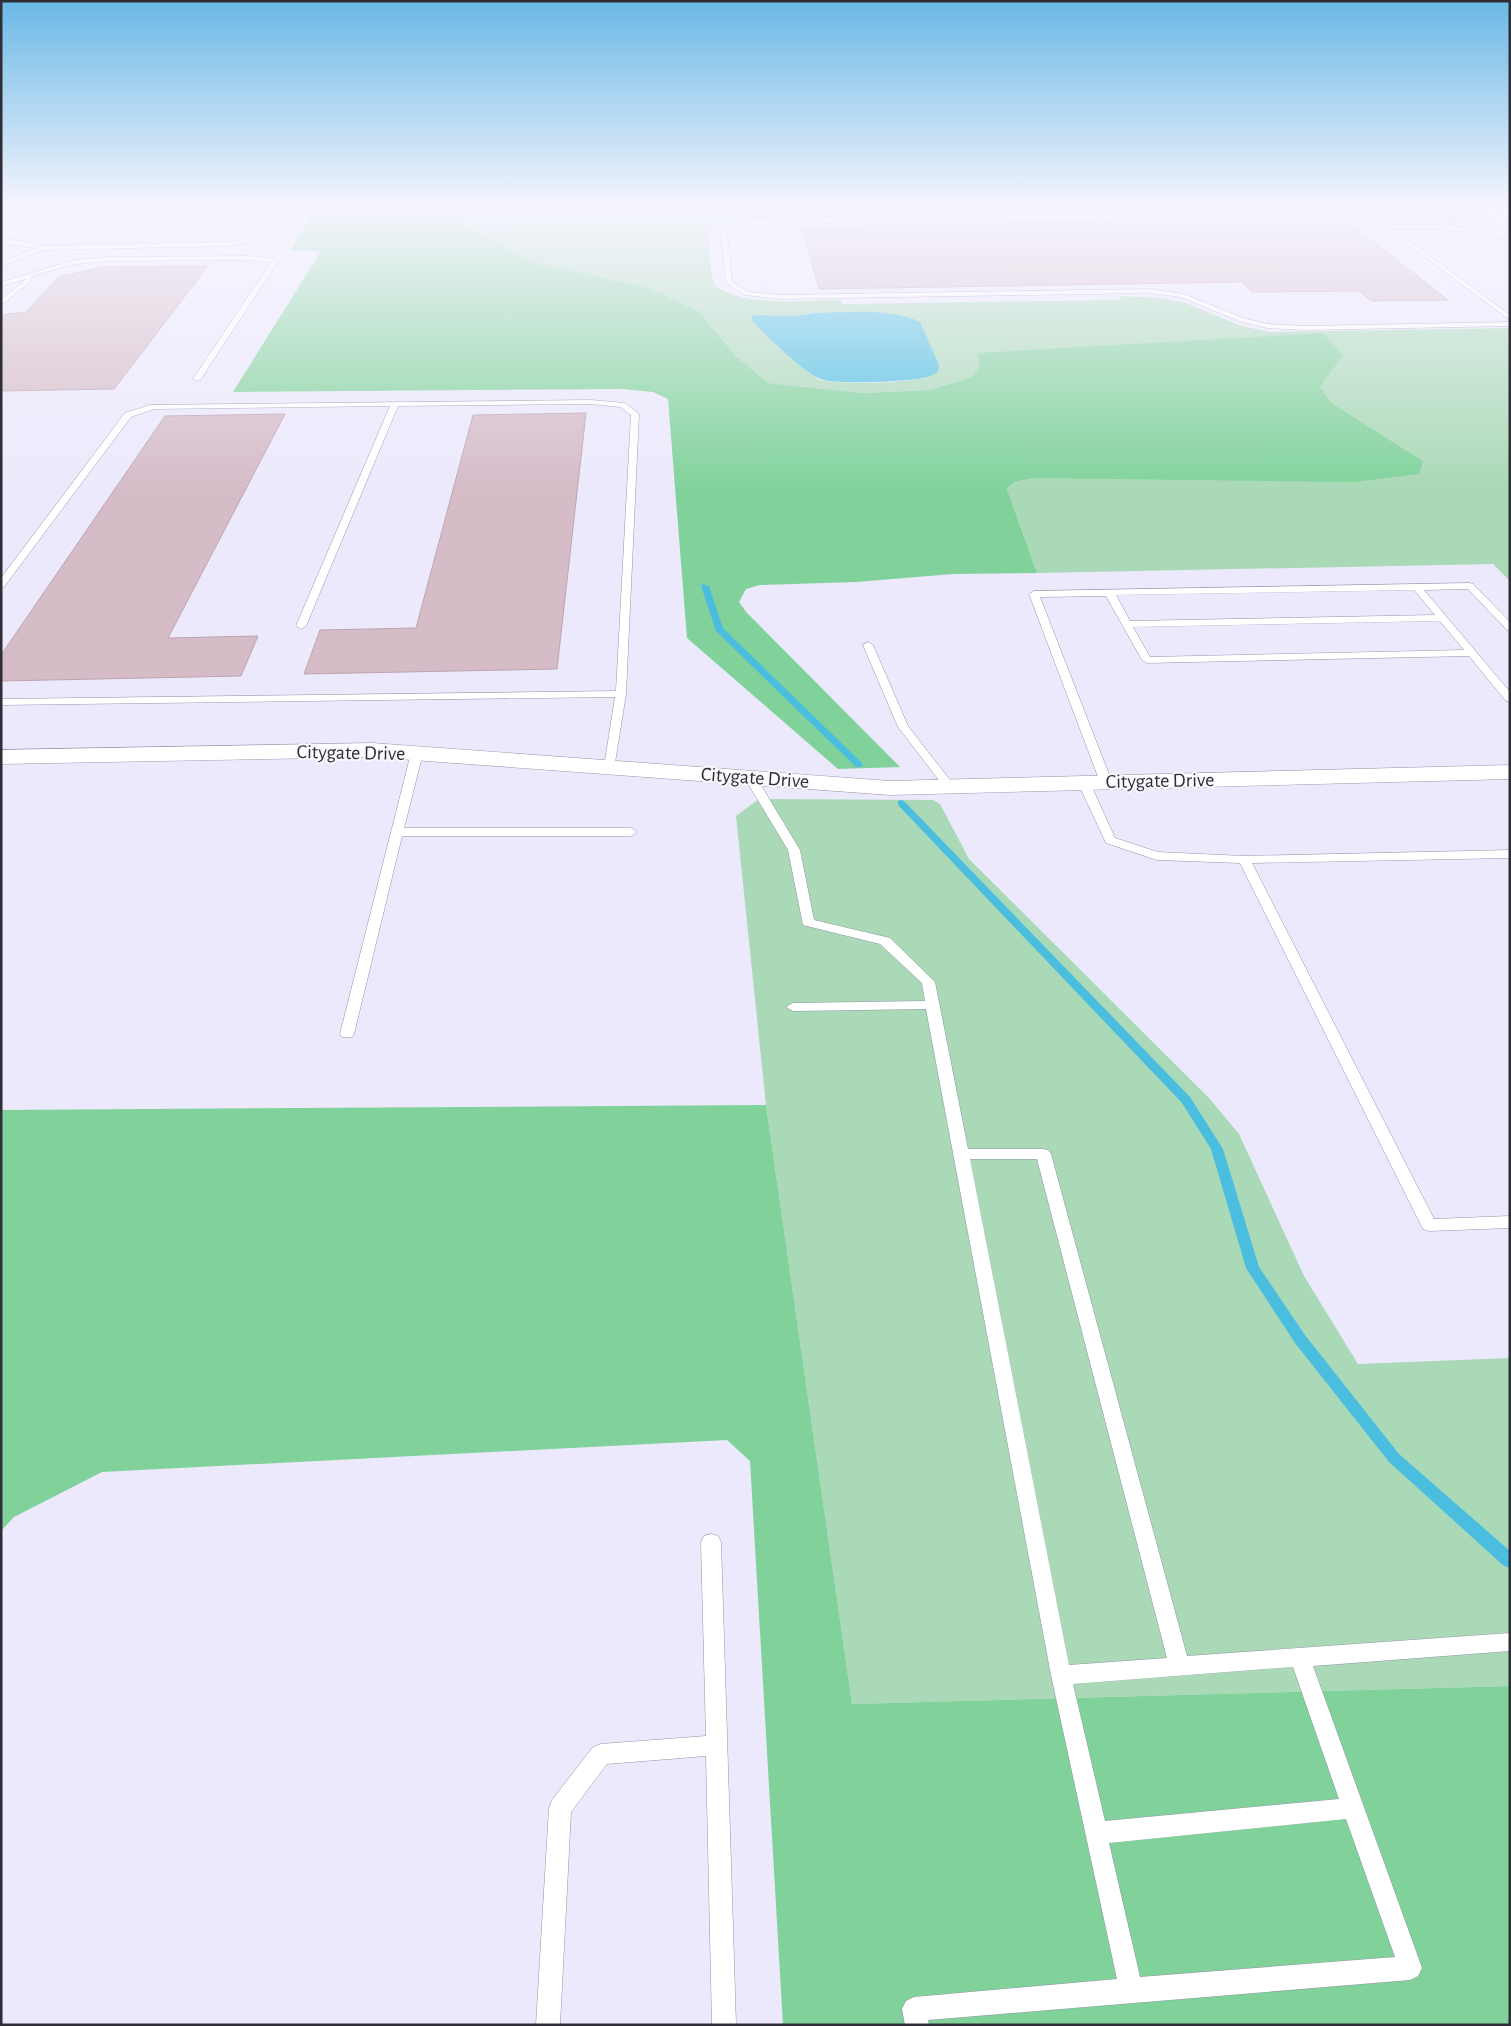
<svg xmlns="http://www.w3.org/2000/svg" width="1511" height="2026" font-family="'Alegreya Sans',sans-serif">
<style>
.green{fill:#a9d9b6;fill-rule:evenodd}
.forest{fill:#80d29a}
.water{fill:#4bbee0}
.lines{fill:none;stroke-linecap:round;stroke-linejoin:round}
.stream{fill:#4bbee0;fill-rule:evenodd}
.building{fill:#d5bcc7;stroke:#bca4af}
.lane-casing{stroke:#9693a8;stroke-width:1}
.street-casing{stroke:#9693a8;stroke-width:1}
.primary-casing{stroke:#9693a8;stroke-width:1}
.lane{fill:#fff;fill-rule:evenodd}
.street{fill:#fff;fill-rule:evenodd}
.primary{fill:#fff;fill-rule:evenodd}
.labels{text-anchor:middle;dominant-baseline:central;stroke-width:4;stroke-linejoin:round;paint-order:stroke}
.street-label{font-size:20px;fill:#2f2e36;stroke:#f9f9fd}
</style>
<rect width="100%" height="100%" fill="#ece9fc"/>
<g class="green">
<path d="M437,209H1369H1364L1367,211L1334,209L1212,211L1147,214L760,219L718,226L709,232C709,250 709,268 715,286C750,308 800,300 840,300L842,304L1121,300L1118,296L1160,298L1186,303L1241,326L1270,332L1510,328V581L1493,564L1037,573L1007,489L1014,482L1035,478L1423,461L1332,403L1320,387L978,354L979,368L971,377L930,390L862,393L768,383L736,356L698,311L646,287L533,262ZM814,313H880L927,378C894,383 852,385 819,380L751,317L755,315L795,316Z"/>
<path d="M1412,209H1458L1468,215L1467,219C1457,223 1441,228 1432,221H1444L1431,212H1416Z"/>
<path d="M759,799L933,800L940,804L969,859L1209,1098L1239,1134L1304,1276L1358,1364L1510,1358V1686L852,1704L766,1105L736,816Z"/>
</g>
<g class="forest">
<path d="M315,209H437L533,262L646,287L698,311L736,356L768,383L862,393L930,390L971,377L979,368L978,353L1323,333L1343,355L1320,387L1332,403L1423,461L1419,474L1354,482L1035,478L1014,482L1007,489L1037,573L953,574L856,582L760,585L746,589L739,602L747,613L900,767L838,769L687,638L668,399L653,392L621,389L233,392L321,251L290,250Z"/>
<path d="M766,1105L852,1704L1510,1686V2025H783L750,1461L727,1440L102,1472L14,1517L1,1531V1110Z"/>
</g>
<path class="water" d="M814,313C848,313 888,307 920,322L939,365L938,372C934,374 929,377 924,378C907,381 831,386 818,378C794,364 774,342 754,323L751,317L755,315L795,316Z"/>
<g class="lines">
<g class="stream">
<path d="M702,584L709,586L723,628L862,763V767H856L716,631L701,586Z"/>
<path d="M901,800L904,801L1190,1097L1223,1149L1259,1267L1305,1335L1399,1454L1510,1551V1568L1504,1566L1389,1462L1295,1343L1246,1268L1211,1149L1182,1103L898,805V801Z"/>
</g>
</g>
<g class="building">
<path d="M74,209H212L204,218L63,219Z"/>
<path d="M1343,218L1448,300L1371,301L1359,291L1252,292L1242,282L819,289L802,227Z"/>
<path d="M208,266L114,389L1,391V315L26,312L59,277L103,267Z"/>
<path d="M586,413L557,669L304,674L320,630L416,628L473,415Z"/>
<path d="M285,414L168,638L258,636L241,676L1,681V655L165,416Z"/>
</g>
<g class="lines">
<g class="lane-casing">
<g id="lane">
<path d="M37,209H43L27,223L1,230V226L23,221Z"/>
<path d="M278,209H284L271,234L255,241L227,246L44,250L1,266V262L37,248L1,243V239L17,240L43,246L227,242L252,238L267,232Z"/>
<path d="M1329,210L1372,213L1389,225H1441L1510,233V237L1441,229H1393L1510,315V320L1369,216L1329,214L771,223L741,227L727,233L732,282L748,292L779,295L1148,289L1184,294L1243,318L1267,324L1305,326L1510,322V326L1305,330L1267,328L1239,321L1181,297L1148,293L779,299L744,295L726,283L721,232L738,224L771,219Z"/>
<path d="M1489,213L1491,216L1454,227L1451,225Z"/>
<path d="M250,256L276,259L277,263L201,379L197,381L193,379L271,262L250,260L108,261L75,264L34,275L29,283L1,305V300L26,279L1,286V282L75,260L108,257Z"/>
<path d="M591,400L625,403L639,414L626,694L614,769H606L604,767L615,697L1,705V699L616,691L631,415L620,407L591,404L398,406L306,626L301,629L296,626L390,406L154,409L131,417L4,587L1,588V578L125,413L150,405Z"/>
<path d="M1470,583L1473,584L1510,622V631L1507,630L1468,589L1424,590L1510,692V702L1506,701L1469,656L1147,663L1142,660L1106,596L1040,597L1112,782L1106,785L1100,782L1029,594L1034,591ZM1414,590L1435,615L1130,621L1116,595ZM1440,621L1464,650L1150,657L1133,627Z"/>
<path d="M868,642L873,645L908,726L953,784L955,786L953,788H945L898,727L863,645Z"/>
<path d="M417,750L423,753L404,828H631L637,832L631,836H402L354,1034L352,1037H342L340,1034L411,753Z"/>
<path d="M750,774L756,777L800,850L814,920L890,938L935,982L968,1149H1043L1048,1150L1051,1154L1187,1656L1510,1633V1651L1313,1666L1422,1968L1418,1976L1410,1980L928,2020L929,2025H905L902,2009L906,2001L914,1997L1117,1979L1051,1675L926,1009L793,1011L786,1007L793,1003L925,1001L922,983L880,944L803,925L788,850L744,777ZM970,1159H1037L1167,1658L1069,1665ZM1293,1667L1339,1799L1105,1821L1073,1684ZM1346,1819L1395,1957L1140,1977L1109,1843Z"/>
<path d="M1084,780L1090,783L1115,838L1158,852L1244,856L1510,850V858L1252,863L1434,1219L1510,1216V1228L1429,1231L1423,1229L1240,863L1157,860L1106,843L1078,783Z"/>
<path d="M711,1534L718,1536L721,1542L736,2025H712L706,1756L607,1764L571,1812L560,2025H536L549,1808L552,1800L593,1747L601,1744L706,1736L701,1542L704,1536Z"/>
</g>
</g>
<g class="street-casing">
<path id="street" d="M372,743L890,781L1510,765V779L890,795L372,757L1,764V750Z"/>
</g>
<g class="primary-casing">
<path id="primary" d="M1475,209H1488L1510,223V231Z"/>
</g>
<use href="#lane" class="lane"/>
<use href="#street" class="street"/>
<use href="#primary" class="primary"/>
</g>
<linearGradient id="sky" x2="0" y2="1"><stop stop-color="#69b8e5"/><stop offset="0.42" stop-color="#f6f5fe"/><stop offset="1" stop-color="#f6f5fe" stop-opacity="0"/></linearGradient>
<rect width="1511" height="492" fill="url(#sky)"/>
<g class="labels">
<g class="street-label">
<text transform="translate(351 753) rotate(1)">Citygate Drive</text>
<text transform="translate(755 778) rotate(4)">Citygate Drive</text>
<text transform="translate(1160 781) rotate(-1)">Citygate Drive</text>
</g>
</g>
<rect width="1511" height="2026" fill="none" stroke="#2f2e36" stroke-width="5"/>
</svg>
